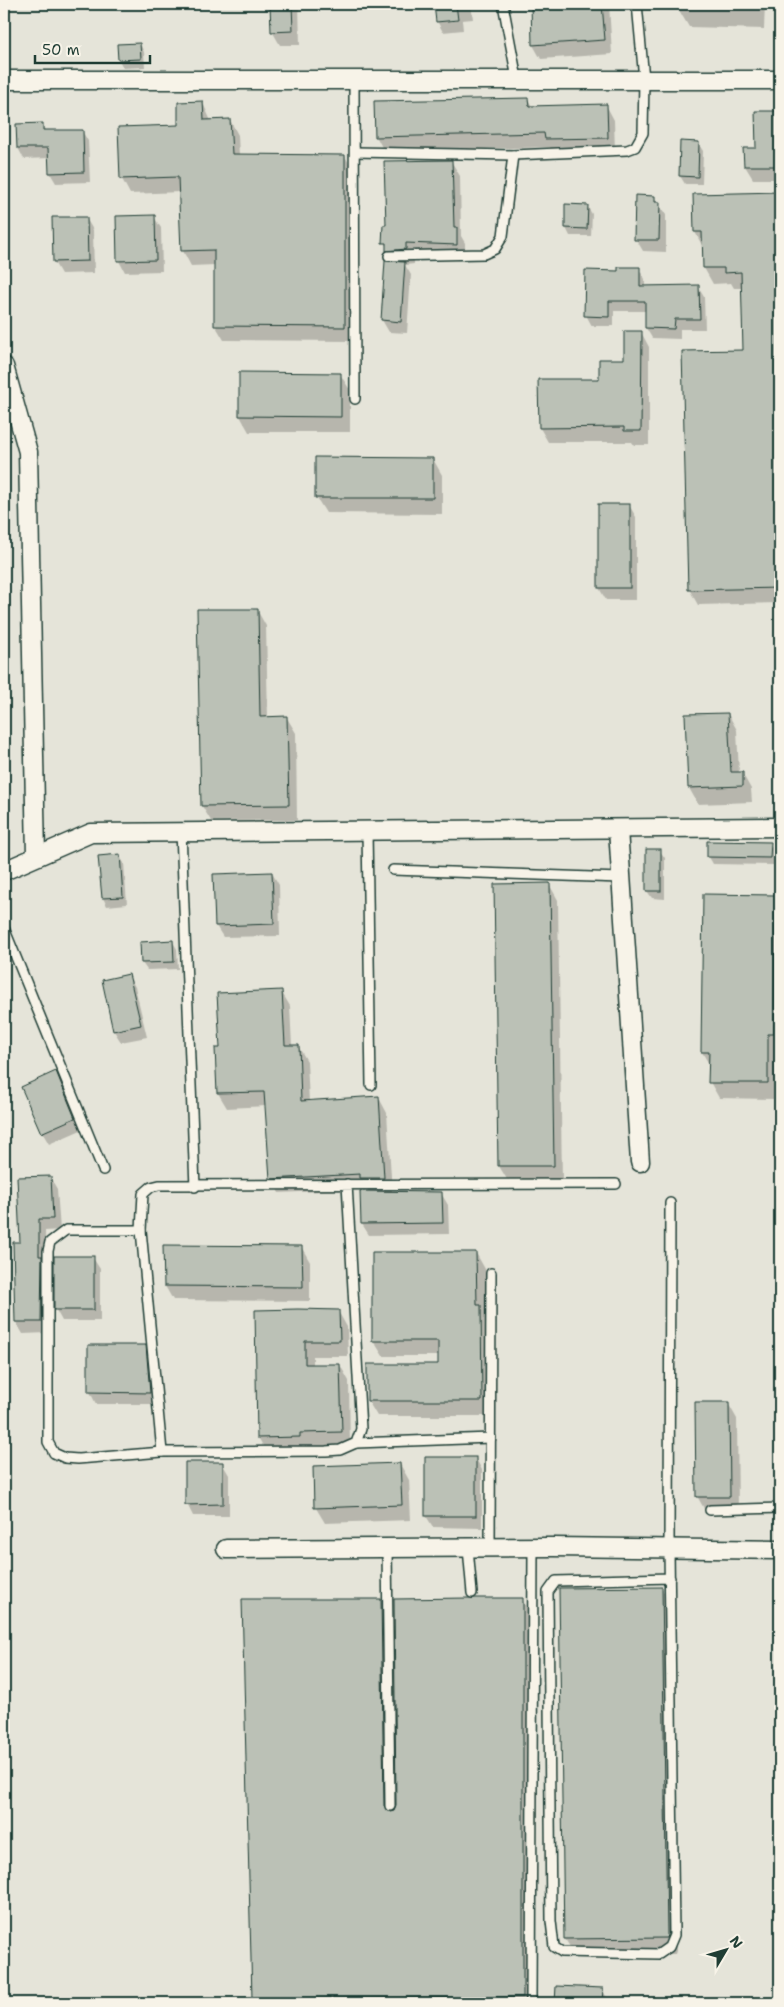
<svg xmlns="http://www.w3.org/2000/svg" width="784" height="2007" font-family="'Shantell Sans',sans-serif">
<style>
.built{fill:#e5e4d9}
.shadow{fill:#0003}
.building{fill:#bbc1b6;stroke:#1f3d34}
.lines{fill:none;stroke-linecap:round;stroke-linejoin:round}
.lane-casing{stroke:#1f3d34;stroke-width:12}
.street-casing{stroke:#1f3d34;stroke-width:21}
.lane{stroke:#f7f3e8;stroke-width:9}
.street{stroke:#f7f3e8;stroke-width:18}
</style>
<rect width="100%" height="100%" fill="#f7f3e8"/>
<filter id="ink" filterUnits="userSpaceOnUse"><feTurbulence type="fractalNoise" baseFrequency=".02" numOctaves="2"/><feDisplacementMap in="SourceGraphic" scale="10" xChannelSelector="R" yChannelSelector="G"/><feConvolveMatrix kernelMatrix="1 2 1 2 8 2 1 2 1" color-interpolation-filters="sRGB"/></filter>
<g filter="url(#ink)">
<rect class="built" x="4" y="4" width="776" height="1999"/>
<g class="shadow">
<path d="M272,4H299L300,45H280L272,31Z"/>
<path d="M435,4H471L473,19L462,20L463,30L443,32L437,21Z"/>
<path d="M533,4H609L612,54L541,59L533,45Z"/>
<path d="M680,4H765L764,29L689,27L680,12Z"/>
<path d="M140,44L144,52L145,67L123,68L119,60Z"/>
<path d="M528,99L532,107L606,105L614,120L615,152L554,154L550,147L384,151L376,136Z"/>
<path d="M203,103L211,121L230,120L238,135L239,155L345,156L353,171V341L224,340L215,325V265L191,266L183,251L180,192L130,194L122,179Z"/>
<path d="M756,112H780V179H753L745,166V149H758Z"/>
<path d="M42,124L46,132L82,131L88,141L90,182L56,183L50,173V158L24,159L18,148V125Z"/>
<path d="M698,143L703,151L702,184H685L680,176Z"/>
<path d="M451,161L460,176L461,236L465,243V259L414,258V264L405,265L411,275L407,333L389,332L382,320L394,262L384,242L388,226Z"/>
<path d="M780,193V603L698,605L689,589L744,351L743,288H734L731,283L713,284L704,268L703,247L695,232L694,195Z"/>
<path d="M654,197L666,215V252L643,251L636,239Z"/>
<path d="M566,206H587L592,214L591,236H570L566,228Z"/>
<path d="M154,217L161,228L162,271L125,272L119,261Z"/>
<path d="M86,218L93,230L94,273L61,274L54,262Z"/>
<path d="M639,269L645,279V287H698L704,297L705,329H680V339L652,338L646,328V311H614V326H592L586,315L620,272Z"/>
<path d="M641,332L649,347V445H634L632,442H548L540,428L625,360Z"/>
<path d="M340,374L350,390V432H249L240,416Z"/>
<path d="M433,459L442,475V514L326,513L316,497Z"/>
<path d="M629,505L636,517V600H606L599,588Z"/>
<path d="M257,610L266,626L268,718H287L296,733L297,820L211,821L202,806Z"/>
<path d="M728,714L737,730L739,773H742L751,789L752,802L698,804L689,788Z"/>
<path d="M770,843L774,851V865L713,864L709,857Z"/>
<path d="M660,851L665,858V899L652,898L647,891Z"/>
<path d="M119,855L124,863L127,904L107,906L103,898L99,857Z"/>
<path d="M272,873L279,885L280,936L223,937L216,926Z"/>
<path d="M549,884L558,900L562,1181H508L499,1166Z"/>
<path d="M774,896L780,908V1050H776V1099L719,1098L710,1082V1066L702,1052Z"/>
<path d="M173,942L177,949L178,969L147,970L142,963Z"/>
<path d="M129,976L135,987L147,1037L121,1042L114,1031Z"/>
<path d="M281,991L290,1006L292,1046H298L307,1061L309,1102L379,1098L387,1113L392,1192L441,1193L448,1205L449,1234L369,1235L362,1224L369,1192L367,1189L279,1193L271,1178L266,1106L227,1108L218,1093L216,1049H222Z"/>
<path d="M55,1073L81,1130L49,1144L42,1132Z"/>
<path d="M50,1177L57,1189L60,1230L45,1231L47,1333L23,1334L16,1322L21,1243Z"/>
<path d="M302,1248L310,1262V1301L173,1300L165,1286Z"/>
<path d="M476,1253L485,1269V1314L490,1322V1416H377L368,1401L439,1365V1356H383L373,1340Z"/>
<path d="M93,1258L100,1269V1321H62L56,1310Z"/>
<path d="M256,1311H338L347,1327L348,1356H313V1365H340L349,1381L350,1447L267,1453L258,1437Z"/>
<path d="M145,1346L152,1358L156,1404H96L90,1392Z"/>
<path d="M728,1403L737,1419L738,1512H706L697,1496Z"/>
<path d="M476,1459L482,1470V1528L433,1527L426,1516Z"/>
<path d="M222,1463L229,1475V1516H193L187,1504Z"/>
<path d="M400,1464L409,1480L411,1520L325,1523L316,1508Z"/>
<path d="M662,1589L671,1604L676,1951L675,1954L575,1955L565,1939Z"/>
<path d="M522,1599L531,1615V2003H256L253,1998L381,1600L390,1616L392,1813Z"/>
<path d="M778,1954H780V1985Z"/>
<path d="M557,1988L602,1989L610,2003H557Z"/>
</g>
<g class="building">
<path d="M270,4H292L293,31L271,32Z"/>
<path d="M434,4H456L458,20L436,22Z"/>
<path d="M531,4H602L605,40L532,45Z"/>
<path d="M140,43L141,59L118,60L117,44Z"/>
<path d="M528,98L529,106L607,104L608,138L545,139L544,133L375,137L374,101Z"/>
<path d="M203,101L204,120L230,119L232,154L345,155V327L214,326V250L181,251L178,177L120,179L118,127L178,125V102Z"/>
<path d="M755,111H780V166H744L743,148H756Z"/>
<path d="M43,123V130H83L84,172L49,173L48,148H17L16,124Z"/>
<path d="M680,141L699,142L698,177L679,176Z"/>
<path d="M452,160L454,227H457V245L406,243V249L386,251V243H382L383,225H386L384,161Z"/>
<path d="M780,192V588L688,590L682,351L743,350L741,272L724,273V268H703L702,232H694L693,194Z"/>
<path d="M635,195L655,196V202H660L659,240H634Z"/>
<path d="M565,204L588,205L587,229L565,228Z"/>
<path d="M155,215L156,260L117,261L116,216Z"/>
<path d="M52,217H87L88,261L53,262Z"/>
<path d="M385,261L405,262L401,322L381,320Z"/>
<path d="M618,267H640V286L699,285L700,319H675L674,329L645,328V301H609V317L584,316L585,270L618,271Z"/>
<path d="M624,331H642L641,431H624V427L539,428L538,379H599V359H624Z"/>
<path d="M239,372L341,373V417L239,416Z"/>
<path d="M315,457L433,458V498H315Z"/>
<rect x="598" y="504" width="32" height="84"/>
<path d="M197,609H258L260,717L287,716L289,805L201,806Z"/>
<path d="M728,713L731,772H743V786L688,788L685,714Z"/>
<path d="M707,841L771,842L770,858L707,857Z"/>
<rect x="646" y="849" width="15" height="42"/>
<path d="M120,854L123,897L102,898L98,856Z"/>
<path d="M272,872L274,924L215,926L213,874Z"/>
<path d="M550,883L554,1166H498L494,884Z"/>
<path d="M703,894L775,895L774,1034H768V1083H708L709,1052H701Z"/>
<path d="M173,940L174,962L141,963L140,942Z"/>
<path d="M129,974L141,1025L113,1031L102,980Z"/>
<path d="M282,990L285,1045H299L301,1101L379,1096L384,1178H360V1174L270,1179L264,1092L217,1093L215,1048H220L217,993Z"/>
<path d="M56,1071L75,1118L41,1133L21,1087Z"/>
<path d="M51,1176L53,1219H39V1256H42L41,1322H15L13,1242H20L17,1177Z"/>
<path d="M360,1191L442,1192L443,1223L361,1224Z"/>
<path d="M163,1245L302,1246L303,1287L164,1286Z"/>
<path d="M372,1252H476L477,1305H481L482,1401H367V1364H438V1341H372Z"/>
<rect x="54" y="1256" width="40" height="54"/>
<path d="M298,1309L339,1310L340,1341H305V1364H340L342,1432L300,1433V1437L257,1438L255,1310Z"/>
<path d="M88,1345H146L150,1393L88,1392Z"/>
<path d="M695,1402H729L730,1497H696Z"/>
<rect x="425" y="1457" width="51" height="59"/>
<path d="M185,1462H223V1504L185,1505Z"/>
<path d="M400,1463L402,1505L314,1508L313,1466Z"/>
<path d="M662,1587L667,1935L666,1938L564,1939L559,1588Z"/>
<path d="M468,1598H523V1997L252,1999L242,1599H381L384,1806L390,1812L394,1811L396,1806L394,1599Z"/>
<path d="M556,1986L603,1988L602,2003H555Z"/>
</g>
<g class="lines">
<g class="lane-casing">
<g id="lane">
<path d="M503,4L517,79"/>
<path d="M354,79L355,399"/>
<path d="M355,152L513,155L627,150L635,147L643,133L644,79L637,4"/>
<path d="M389,256L484,254L495,249L503,236L513,155"/>
<path d="M181,831L195,1187"/>
<path d="M367,831L371,1085"/>
<path d="M393,870L620,878"/>
<path d="M4,928L103,1170"/>
<path d="M347,1184L361,1429L356,1443L340,1450L326,1451L162,1452L141,1230L143,1194L151,1187L159,1185L616,1184"/>
<path d="M141,1230H66L50,1242L48,1251V1442L54,1453L65,1458L78,1459L162,1452"/>
<path d="M356,1443L491,1438"/>
<path d="M710,1510L780,1508"/>
<path d="M387,1548L390,1806"/>
<path d="M468,1548L472,1593"/>
<path d="M490,1548L491,1273"/>
<path d="M670,1578L556,1581L548,1592L551,1921L554,1947L562,1952L659,1954L669,1947L674,1935L669,1549L670,1203"/>
<path d="M531,2003L533,1547"/>
</g>
</g>
<g class="street-casing">
<g id="street">
<path d="M4,80H780"/>
<path d="M4,366L28,452L36,856"/>
<path d="M618,829L640,1162"/>
<path d="M4,871L91,833L780,827"/>
<path d="M226,1549L553,1547L780,1550"/>
</g>
</g>
<use href="#lane" class="lane"/>
<use href="#street" class="street"/>
</g>
</g>
<rect width="784" height="2007" fill="none" stroke="#f7f3e8" stroke-width="20"/>
<rect x="10" y="10" width="764" height="1987" fill="none" stroke="#1f3d34" stroke-width="2" filter="url(#ink)"/>
<g transform="translate(726 1950) rotate(52)" stroke="#f7f3e8" stroke-width="4" paint-order="stroke">
<path d="M0-4L9 19L0 12L-9 19Z" fill="#1f3d34"/>
<text y="-8" font-size="14" font-weight="bold" text-anchor="middle" fill="#1f3d34">N</text>
</g>
<path d="M35 55v8h115v-8" fill="none" stroke="#1f3d34" stroke-width="2.5"/>
<text x="42" y="55" font-size="15" fill="#1f3d34" stroke="#f7f3e8" stroke-width="4" paint-order="stroke">50 m</text>
</svg>
